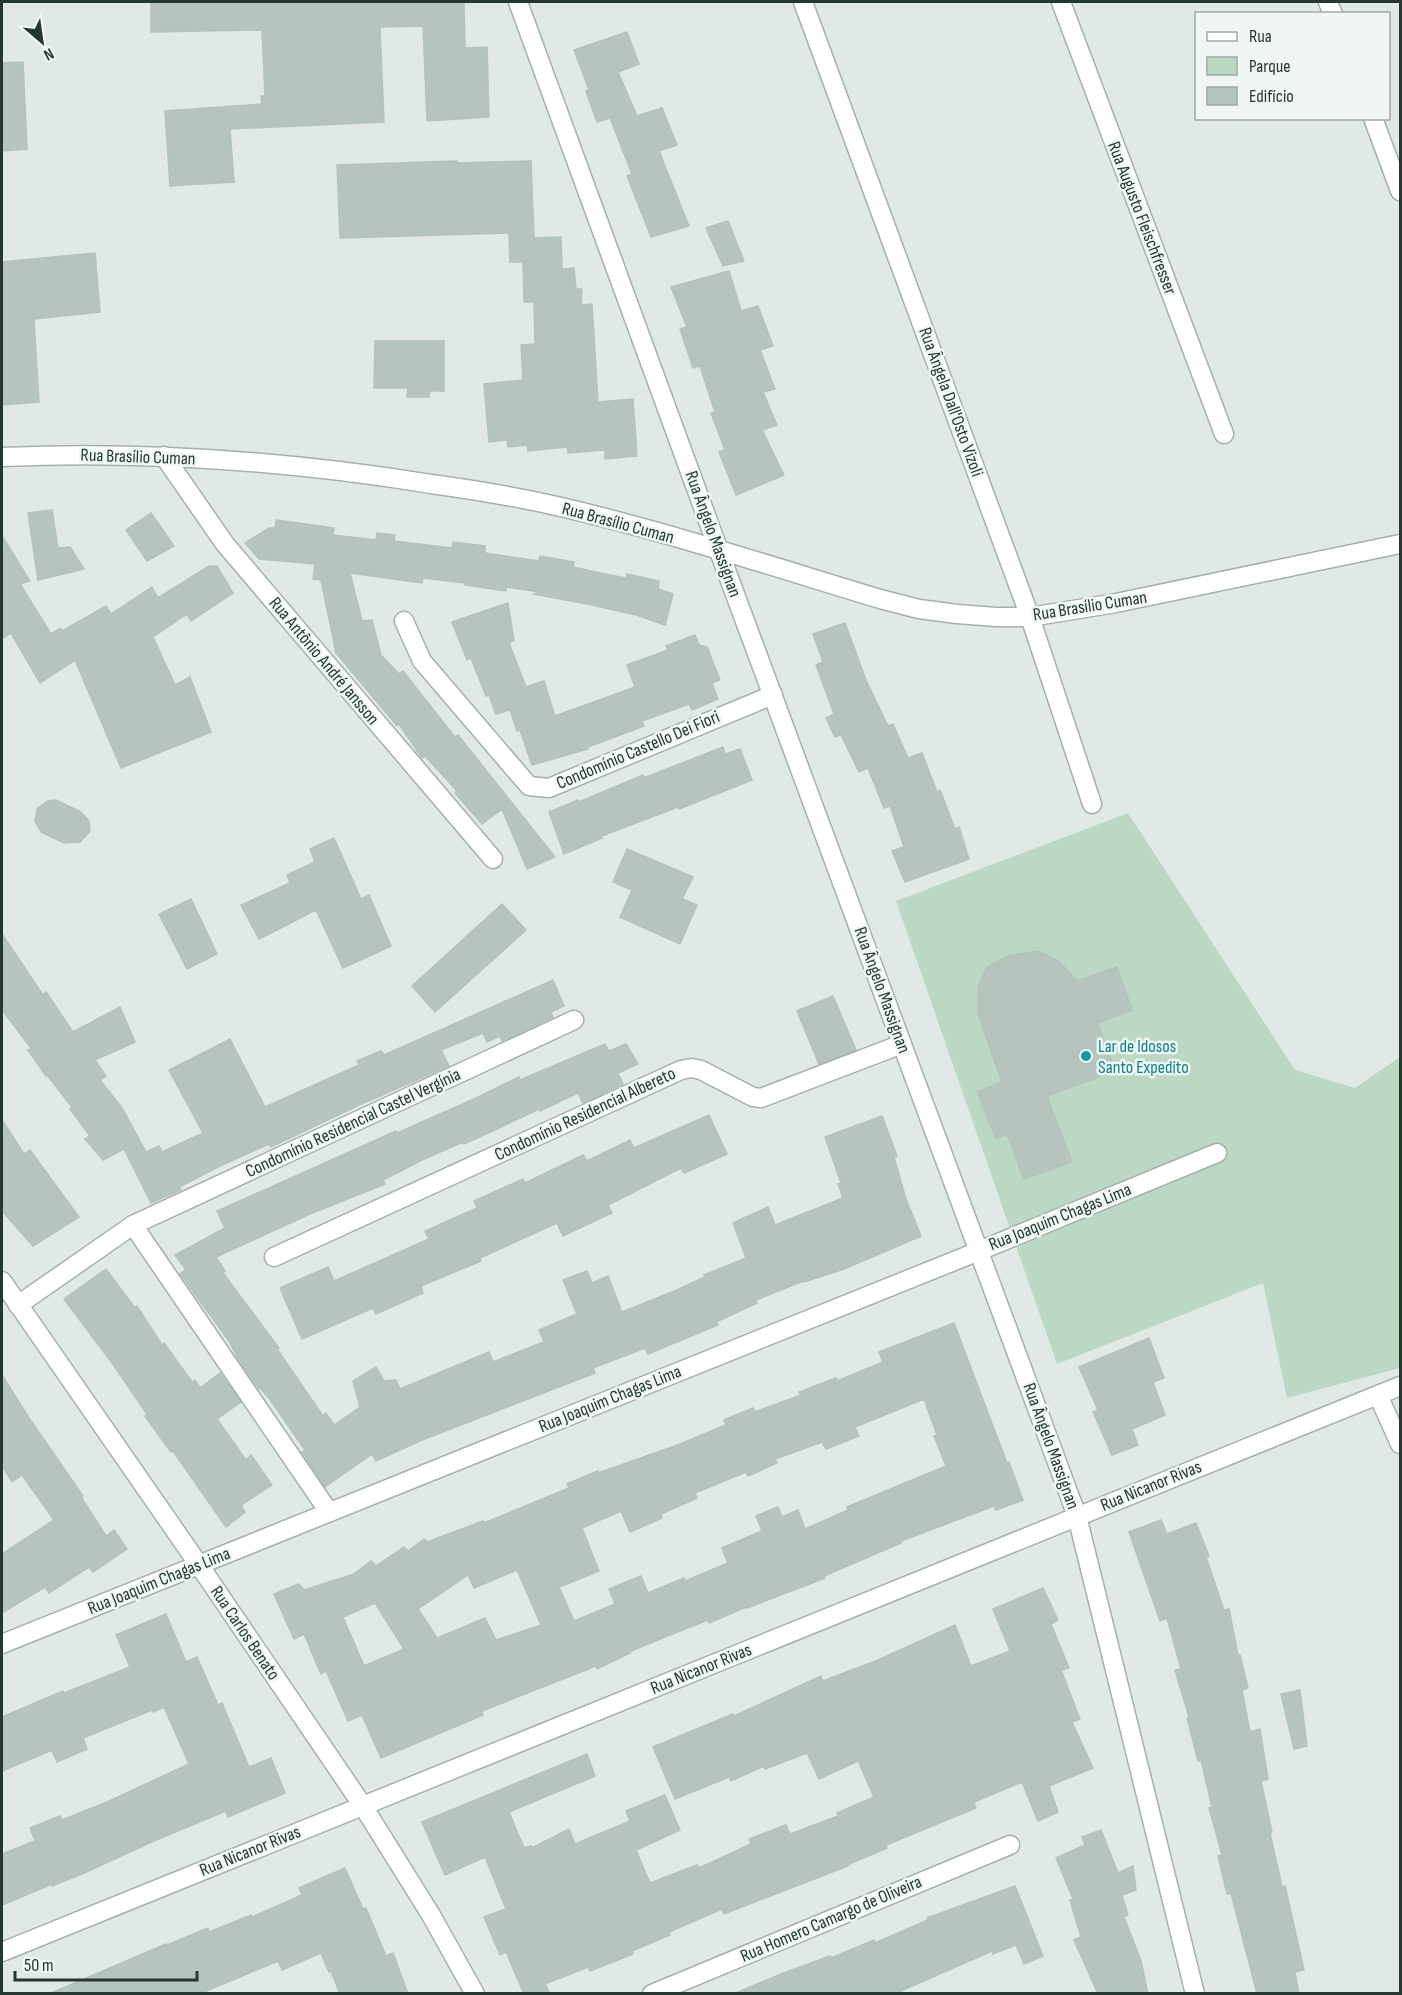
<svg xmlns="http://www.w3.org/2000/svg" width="1402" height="1995" font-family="'Sofia Sans Condensed',sans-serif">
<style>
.green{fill:#bbd8c4}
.building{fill:#b6c4be;stroke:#b4c2bc;stroke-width:1.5;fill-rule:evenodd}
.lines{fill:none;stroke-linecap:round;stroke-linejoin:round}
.minor-casing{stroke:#a4b0ac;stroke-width:21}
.tertiary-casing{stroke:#a4b0ac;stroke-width:21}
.minor{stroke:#fff;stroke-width:18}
.tertiary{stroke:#fff;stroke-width:18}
.culture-dot{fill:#0f9aa8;stroke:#f0f6f3;stroke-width:2}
.labels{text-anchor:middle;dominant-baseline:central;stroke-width:5;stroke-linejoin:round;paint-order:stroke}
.street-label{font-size:18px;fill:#233832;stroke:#f0f6f3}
.culture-label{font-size:18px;fill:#0d838f;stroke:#f0f6f3;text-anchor:start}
</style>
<rect width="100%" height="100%" fill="#e0e9e5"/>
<path class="green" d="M1128,813L1295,1070L1355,1088L1400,1057V1368L1287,1398L1263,1283L1057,1364L896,901Z"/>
<g class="building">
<path d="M151,2H464L465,48L487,47L489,117L427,121L423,26L380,27L384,122L230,129L234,182L170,186L165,111L262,104L261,96H265L262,30L151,32Z"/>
<path d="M627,32L639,64L618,72L637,116L662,108L677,145L659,151L689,226L651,237L627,176L632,174L610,118L597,122L586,91L589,90L574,50Z"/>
<path d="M23,62L27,149L2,151V63Z"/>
<path d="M457,161V163L531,161L534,238L561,237L562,269L574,268L576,289H582L581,305L592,304L598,402L633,399L637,456L605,459V450L568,453L567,447L528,451L527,445L508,447L507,440L489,442L484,384L523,380L521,345L535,344L534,302H524L523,262H510L509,233L340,238L337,165Z"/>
<path d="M728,221L744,261L723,266L706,228Z"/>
<path d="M95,253L100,312L34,319L39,402L2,405V262Z"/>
<path d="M729,271L741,311L758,306L773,346L760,350L775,389L763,392L777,425L762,430L784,475L736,495L719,452L725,450L711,413L715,412L700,366L693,368L680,329L687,327L671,287Z"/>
<path d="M375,341H444V391H430L429,397H407L408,388H374Z"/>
<path d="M52,510L58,548L70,547L84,569L38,580L28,513Z"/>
<path d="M151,513L174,546L147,561L126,530Z"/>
<path d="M276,520L334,528L333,535L376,540L377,533L395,535L394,541L452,548L453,542L485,546V553L539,561L540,556L574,562L573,567L600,573L626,578L627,574L659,581L658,589L673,594L665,625L636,615L592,605L534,594L540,592L506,587V591L465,585L466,583L423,578L422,583L350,573L362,621L372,620L381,655L399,674L403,671L455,737L458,735L555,857L527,869L502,809L482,824L455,793L457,791L425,756L422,758L399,724L397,726L336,653L321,580L313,579L315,564L259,559L245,543L269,528H275Z"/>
<path d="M2,536L30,581L20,584L51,634L60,628L62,631L106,606L111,614L152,587L158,598L209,566H217L233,593L191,621L187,614L153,637L175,685L190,677L211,732L121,768L75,660L40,683L11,633L2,639Z"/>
<path d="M508,603L514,640L509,643L526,687L544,681L555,716L635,687L627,665L668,650L666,646L695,635L699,645L707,647L720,680L712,683L718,699L692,710L689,704L642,721L644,726L588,747V749L532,765L520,730L517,731L510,710L496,714L489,695L486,696L471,658L467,660L452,622Z"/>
<path d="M845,623L866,680L888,726L893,724L908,758L922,753L937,792L940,790L955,829L959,827L969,859L905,882L892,851L904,847L890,806L884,808L868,768L859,772L841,735L835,737L826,718L834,714L816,665L823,662L813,634Z"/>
<path d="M723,747L725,754L740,749L752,780L679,809L678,807L599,837L602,838L564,854L549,812L578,800L579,802L643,775L644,778Z"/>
<path d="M56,800L81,812L89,821L90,831L80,842L64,843L41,832L35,821L37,809L48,801Z"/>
<path d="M334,838L361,899L369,895L391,946L343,968L316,910L259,939L241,905L290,883L287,875L315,862L310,849Z"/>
<path d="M627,849L693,877L682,899L697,905L680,944L620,917L632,890L613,882Z"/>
<path d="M191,899L217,954L187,969L159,914Z"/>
<path d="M502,904L526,930L435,1012L412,986Z"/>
<path d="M2,934L43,995L46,992L73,1032L120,1007L135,1042L95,1060L106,1076L100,1080L122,1108L146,1152L159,1146L162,1152L203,1133L169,1070L230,1039L265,1107L359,1065L357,1061L381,1051L384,1055L553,980L564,1006L551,1012L553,1017L502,1041L500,1036L487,1042L483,1033L441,1050L449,1066L359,1105L271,1147L269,1144L220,1166L179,1187L181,1190L151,1203L124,1149L103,1160L85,1139L90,1136L70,1109L72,1107L47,1075L46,1076L28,1050L31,1048L2,1010Z"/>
<path d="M1037,951L1059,961L1077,981L1117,967L1132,1010L1098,1023L1115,1071L1047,1096L1072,1162L1024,1179L1007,1134L996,1139L977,1092L1002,1082L978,1014V987L987,967L1008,956Z"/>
<path d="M833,996L856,1050L819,1064L797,1011Z"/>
<path d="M605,1044L609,1051L626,1044L638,1064L618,1073L623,1084L583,1103L578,1093L540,1111L539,1109L497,1129L464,1144L463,1142L422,1160L383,1180L385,1184L310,1214L216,1257L225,1271L223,1273L279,1348L277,1349L323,1416L326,1413L334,1425L360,1407L353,1381L376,1367L384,1381L396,1380L400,1389L489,1352L493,1362L544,1342L539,1330L577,1314L563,1280L587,1271L592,1283L608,1276L622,1312L677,1290L705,1277L704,1275L746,1258L733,1223L768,1207L775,1225L843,1198L838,1184L841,1183L825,1137L882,1116L897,1156L894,1157L906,1199L921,1236L844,1269L804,1282L803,1281L756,1300L757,1303L716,1322L718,1325L648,1354L645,1348L593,1368L595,1373L422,1440L376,1461L372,1454L325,1487L302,1452L305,1450L269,1398L260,1388L259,1389L239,1360L229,1341L180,1274L186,1270L175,1255L225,1228L217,1211L396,1131L397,1133L474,1099L519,1077L520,1080Z"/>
<path d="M709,1115L727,1154L684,1173L681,1168L608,1205L612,1213L563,1236L557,1223L480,1258L481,1261L421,1286L423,1293L376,1314L373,1308L302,1339L280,1288L328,1267L334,1281L429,1239L425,1231L477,1208L474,1201L523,1179L525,1183L583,1155L587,1161L630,1140L634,1148Z"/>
<path d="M2,1120L24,1154L30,1150L79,1217L33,1246L2,1211Z"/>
<path d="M106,1269L135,1308L137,1306L162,1345L164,1343L192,1382L195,1380L200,1388L220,1373L241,1402L217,1419L246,1460L251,1455L272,1485L241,1505L245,1512L226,1527L173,1451L171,1452L145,1416L147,1414L112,1363L64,1299Z"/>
<path d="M954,1323L1007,1463L1009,1462L1023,1500L996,1510L994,1506L901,1541V1543L824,1576L825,1578L747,1608L746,1607L709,1623L708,1620L665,1637L629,1652L630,1653L597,1669L596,1666L482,1711L483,1715L381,1758L362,1715L348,1721L326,1671L321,1674L304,1634L294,1639L274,1594L299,1584L304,1590L354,1574L371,1561L376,1566L404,1547L408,1551L424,1539L427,1542L483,1521L484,1523L569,1488L567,1484L598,1471V1473L675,1446L726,1425L724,1420L753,1408L755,1412L801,1395L799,1392L836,1378L837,1381L883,1362L879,1352ZM924,1399L937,1435L934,1436L946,1466L847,1507L848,1510L805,1529L798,1510L782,1517L778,1507L756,1516L762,1531L722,1548L728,1563L685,1581L684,1578L648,1593L641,1576L609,1589L615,1604L574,1621L559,1587L599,1571L582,1528L621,1511L630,1532L662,1518L661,1514L697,1498L695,1493L746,1472L748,1476L777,1463L775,1459L822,1442L826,1449L859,1436L855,1427ZM517,1570L541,1625L496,1640L485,1618L437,1638L418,1609L468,1575L474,1588ZM375,1603L404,1649L364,1666L343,1617Z"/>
<path d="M1149,1338L1164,1378L1153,1382L1165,1415L1132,1429L1138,1445L1112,1455L1093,1412L1098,1410L1079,1367Z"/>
<path d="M2,1375L29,1418L83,1496L81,1497L106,1536L114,1530L127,1549L93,1572L89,1567L49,1593L45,1587L2,1613V1554L54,1520L22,1475L12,1482L2,1466Z"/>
<path d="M1161,1520L1167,1534L1196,1523L1209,1556L1206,1557L1224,1610L1229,1609L1238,1655H1240L1248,1688L1242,1690L1250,1732L1260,1729L1268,1779L1261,1781L1272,1832L1270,1833L1282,1887L1285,1886L1304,1970L1295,1972L1299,1994H1257L1231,1893L1227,1894L1218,1856L1222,1855L1209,1808L1212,1807L1201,1760L1198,1761L1187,1718L1189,1717L1175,1670L1181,1669L1167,1618L1160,1621L1129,1532Z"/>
<path d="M1043,1588L1058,1620L1051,1624L1069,1668L1061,1670L1080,1719L1072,1722L1093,1768L1049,1786L1058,1812L1038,1821L1022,1782L974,1802L976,1808L886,1845L887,1848L847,1865L848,1866L724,1914L722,1909L669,1932L670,1935L632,1951L633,1954L590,1971L588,1967L545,1984L550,1994H524L506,1952L500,1955L484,1917L506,1909L485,1857L445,1875L422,1822L587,1754L595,1776L509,1812L524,1848L531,1846L532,1848L569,1829L575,1844L630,1821L626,1811L665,1795L680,1830L636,1850L650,1883L697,1865L699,1868L751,1844L749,1839L786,1825L790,1834L838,1816L837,1813L874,1797L858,1761L819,1779L807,1753L765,1769L764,1766L731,1781L729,1777L675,1799L653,1747L733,1714L734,1716L821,1676L823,1681L878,1660L955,1625L971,1666L1010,1651L993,1609Z"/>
<path d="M166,1614L186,1662L197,1657L218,1705L222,1703L249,1767L271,1758L285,1793L228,1817L226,1811L156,1840L82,1874L52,1886V1884L2,1905V1854L35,1841L30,1828L60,1816L62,1820L107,1802L189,1764L164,1707L153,1712L152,1710L83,1738L87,1749L57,1762L52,1750L2,1771V1717L63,1691L64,1693L130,1667L116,1635Z"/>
<path d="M1300,1690L1307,1746L1294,1749L1281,1694Z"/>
<path d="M1101,1830L1118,1873L1133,1866L1136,1890L1122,1895L1128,1915L1124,1917L1141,1961L1148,1994H1098L1074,1940L1081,1937L1070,1900L1073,1899L1056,1858L1085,1845L1082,1837Z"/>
<path d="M345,1868L363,1909L366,1908L386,1956L393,1953L408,1994H340L331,1971L329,1972L321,1953L282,1970L278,1961L199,1994H49L166,1944L167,1945L208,1928L209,1932L251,1915L252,1917L302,1895L299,1888Z"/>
<path d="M1015,1886L1043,1956L1024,1964L1016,1945L993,1954L992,1951L894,1994H738V1992L781,1974L830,1956L831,1958L874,1940L875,1943L928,1920L927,1918Z"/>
</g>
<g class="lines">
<g class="minor-casing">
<g id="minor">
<path d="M803,2L1030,617L1092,804"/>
<path d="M1061,2L1224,434"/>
<path d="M1328,2L1333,14"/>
<path d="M1373,118L1400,191"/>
<path d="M164,456L225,544L493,859"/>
<path d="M719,551L1077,1516L1195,1994"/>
<path d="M404,621L422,661L529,786L549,788L773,695"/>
<path d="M133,1225L329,1512"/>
<path d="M274,1257L681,1070L692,1068L701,1070L753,1097L761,1098L902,1044"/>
<path d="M2,1281L199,1565L363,1806L431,1915L475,1994"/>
<path d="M18,1305L133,1225L574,1020"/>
<path d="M1378,1395L1400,1444"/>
<path d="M2,1644L979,1251L1217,1153"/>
<path d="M2,1952L1400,1386"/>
<path d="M652,1994L1010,1845"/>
</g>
</g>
<g class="tertiary-casing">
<g id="tertiary">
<path d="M518,2L719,551"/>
<path d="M2,457C145,451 289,461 431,484C475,490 518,497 561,507C668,532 774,567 880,599L919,609L957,614L996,617H1030L1116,603L1400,544"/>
</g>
</g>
<use href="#minor" class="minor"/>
<use href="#tertiary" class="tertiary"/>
</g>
<circle class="culture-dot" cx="1086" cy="1056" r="6"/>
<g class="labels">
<g class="street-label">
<text transform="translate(1142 218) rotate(69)">Rua Augusto Fleischfresser</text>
<text transform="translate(951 402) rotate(70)">Rua Ângela Dall'Osto Vizoli</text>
<text transform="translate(138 457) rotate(2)">Rua Brasílio Cuman</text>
<text transform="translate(618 523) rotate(15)">Rua Brasílio Cuman</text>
<text transform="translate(713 534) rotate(70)">Rua Ângelo Massignan</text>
<text transform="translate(1090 606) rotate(-9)">Rua Brasílio Cuman</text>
<text transform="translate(324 661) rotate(50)">Rua Antônio André Jansson</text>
<text transform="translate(638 750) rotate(-23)">Condomínio Castello Dei Fiori</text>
<text transform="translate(882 990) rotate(70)">Rua Ângelo Massignan</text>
<text transform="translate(585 1114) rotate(-25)">Condomínio Residencial Albereto</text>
<text transform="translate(353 1123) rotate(-25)">Condomínio Residencial Castel Vergínia</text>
<text transform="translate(1060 1217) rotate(-22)">Rua Joaquim Chagas Lima</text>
<text transform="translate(610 1399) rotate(-22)">Rua Joaquim Chagas Lima</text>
<text transform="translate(1051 1446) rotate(70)">Rua Ângelo Massignan</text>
<text transform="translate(1151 1486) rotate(-22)">Rua Nicanor Rivas</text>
<text transform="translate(159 1581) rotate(-22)">Rua Joaquim Chagas Lima</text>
<text transform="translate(245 1633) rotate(56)">Rua Carlos Benato</text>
<text transform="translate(701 1669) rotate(-22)">Rua Nicanor Rivas</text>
<text transform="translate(250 1851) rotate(-22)">Rua Nicanor Rivas</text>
<text transform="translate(831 1919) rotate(-23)">Rua Homero Camargo de Oliveira</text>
</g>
<g class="culture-label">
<text x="1098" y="1046">Lar de Idosos<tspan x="1098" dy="21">Santo Expedito</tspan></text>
</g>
</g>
<rect width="1402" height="1995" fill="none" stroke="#233832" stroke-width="6"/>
<rect x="1195" y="12" width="195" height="108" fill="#f0f6f3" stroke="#9eaaa6" stroke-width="1.5"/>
<rect x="1207" y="32" width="30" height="9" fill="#ffffff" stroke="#9eaaa6" stroke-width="1.5"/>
<text x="1249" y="42" font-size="18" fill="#233832">Rua</text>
<rect x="1207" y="57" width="30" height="18" fill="#bbd8c4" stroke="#9eaaa6" stroke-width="1.5"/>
<text x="1249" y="72" font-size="18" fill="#233832">Parque</text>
<rect x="1207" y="87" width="30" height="18" fill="#b6c4be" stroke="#9eaaa6" stroke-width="1.5"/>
<text x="1249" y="102" font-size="18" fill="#233832">Edifício</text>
<g transform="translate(42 42) rotate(151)" stroke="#f0f6f3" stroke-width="4.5" paint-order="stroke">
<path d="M0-4.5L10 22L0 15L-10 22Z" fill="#233832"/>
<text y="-9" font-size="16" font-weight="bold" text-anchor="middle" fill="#233832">N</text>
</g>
<path d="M15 1971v9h182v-9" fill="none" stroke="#233832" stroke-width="3"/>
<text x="24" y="1971" font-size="18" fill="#233832" stroke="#f0f6f3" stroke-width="4.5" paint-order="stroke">50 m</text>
</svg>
